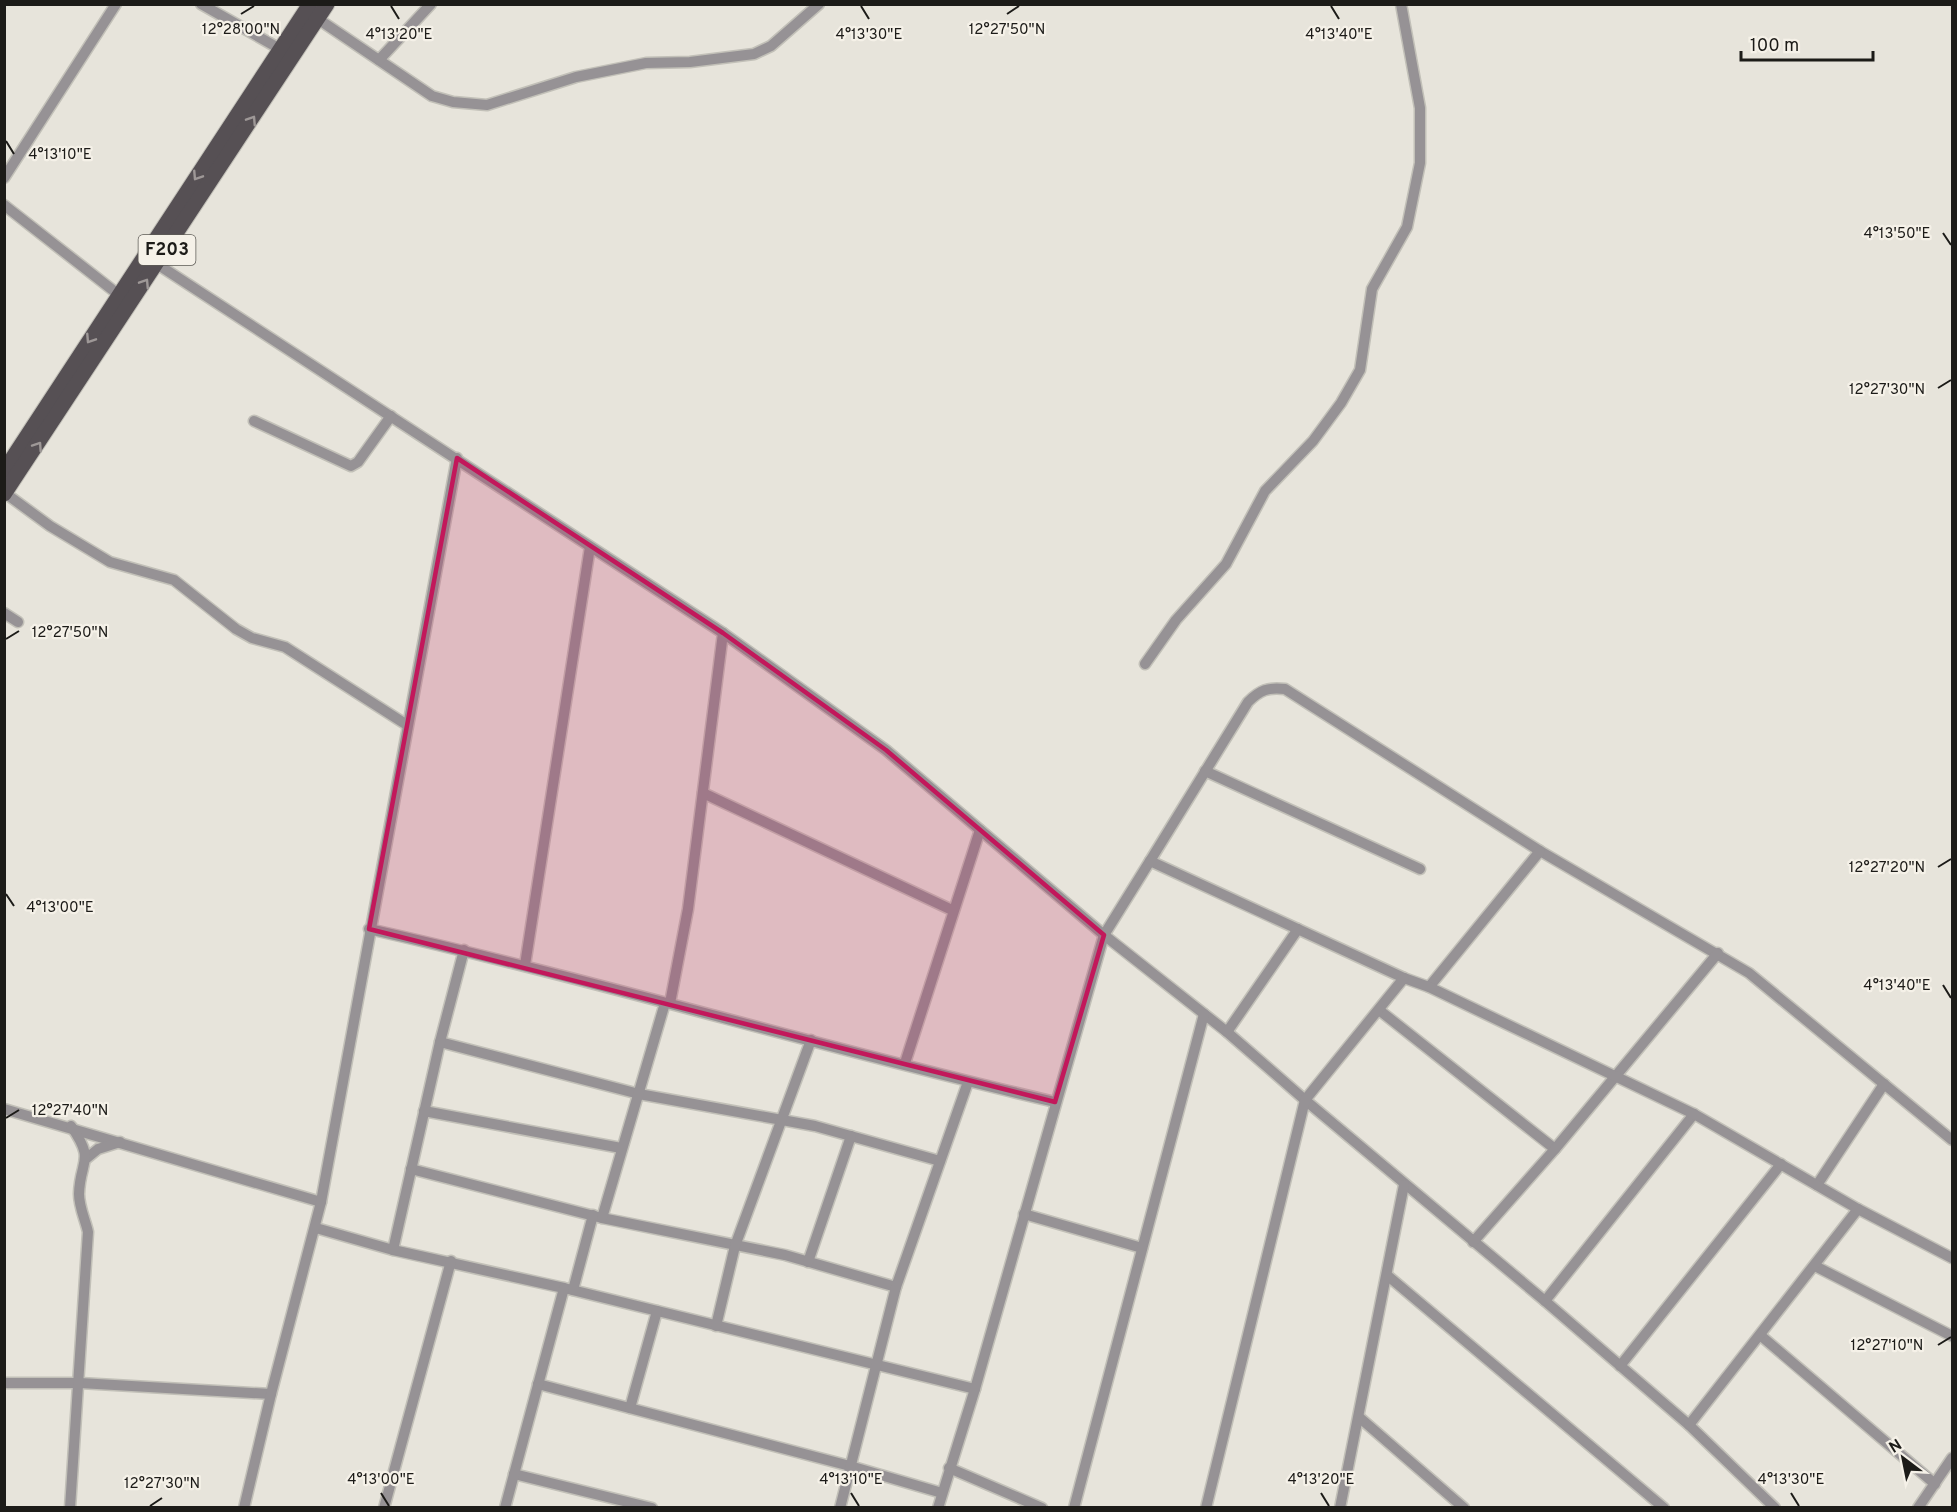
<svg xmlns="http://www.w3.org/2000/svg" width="1957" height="1512" font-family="Overpass,sans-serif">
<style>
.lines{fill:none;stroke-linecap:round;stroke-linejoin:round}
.street-casing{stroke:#c2c0b8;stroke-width:13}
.primary-casing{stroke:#c2c0b8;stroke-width:17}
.street{stroke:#969295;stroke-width:10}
.primary{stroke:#565054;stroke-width:15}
.oneway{stroke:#9e9897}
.marked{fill:#c2185b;fill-opacity:0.2;stroke:#c2185b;stroke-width:4.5;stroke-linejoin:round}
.ticks{fill:none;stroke:#1c1b18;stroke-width:2}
.labels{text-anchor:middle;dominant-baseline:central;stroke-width:4.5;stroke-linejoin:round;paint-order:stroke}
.shield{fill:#f5f1e8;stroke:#5d5b56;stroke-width:1.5}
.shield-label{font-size:18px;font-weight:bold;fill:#1c1b18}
.ticks-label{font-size:15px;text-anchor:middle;fill:#1c1b18;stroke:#f5f1e8;stroke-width:4.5;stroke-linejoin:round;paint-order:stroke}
</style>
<rect width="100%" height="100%" fill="#e7e4db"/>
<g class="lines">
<g class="street-casing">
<g id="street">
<path d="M201,4L280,49"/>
<path d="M318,19L432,96L453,102L487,105L576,77L646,63L690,62L754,54L771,46L819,4"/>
<path d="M379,60L431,4"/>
<path d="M4,178L116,4"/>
<path d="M4,205L119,295"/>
<path d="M157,264L723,633L886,750L1104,935L1227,1032L1305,1100L1545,1301L1689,1425L1775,1508"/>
<path d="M254,421L351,466L358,462L391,416"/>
<path d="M5,493L50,526L110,562L174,580L236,629L252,638L285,647L407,725"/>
<path d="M4,613L18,622"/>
<path d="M1145,664L1176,620L1226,564L1265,491L1313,441L1341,403L1360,370L1372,289L1407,227L1420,163V108L1401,4"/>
<path d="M1205,771L1420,869"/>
<path d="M703,793L952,910"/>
<path d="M1150,861L1248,702C1260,690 1268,687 1285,689L1540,851L1749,973L1952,1140"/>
<path d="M369,929C600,981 826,1049 1055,1102"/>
<path d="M525,965L590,547"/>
<path d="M1429,987L1540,851"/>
<path d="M670,1003L688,909L723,633"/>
<path d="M1379,1010L1555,1149"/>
<path d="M1227,1032L1298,929"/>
<path d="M440,1042L639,1094L815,1126L940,1161"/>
<path d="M905,1063L980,830"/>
<path d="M4,1109L321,1202"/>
<path d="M424,1111L621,1148"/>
<path d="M87,1158L98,1149L120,1142"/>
<path d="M411,1169L602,1218L785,1255L896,1287"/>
<path d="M1817,1185L1884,1084"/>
<path d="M1024,1214L1142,1248"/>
<path d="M602,1218L665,1003"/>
<path d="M316,1228L393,1250L564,1288L975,1389"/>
<path d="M1473,1242L1555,1149L1718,953"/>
<path d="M393,1250L440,1042L464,950"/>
<path d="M808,1262L851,1136"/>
<path d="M1815,1266L1952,1336"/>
<path d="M1388,1276L1664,1508"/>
<path d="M573,1290L593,1215"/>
<path d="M1545,1301L1694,1114"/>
<path d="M716,1326L735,1246L811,1040"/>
<path d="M1760,1335L1935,1484"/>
<path d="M1620,1366L1781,1164"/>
<path d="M4,1383H80L271,1394"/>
<path d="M538,1384L850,1466L942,1493"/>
<path d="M630,1408L657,1311"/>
<path d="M1360,1418L1464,1508"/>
<path d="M1689,1425L1858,1209"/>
<path d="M949,1468L1042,1508"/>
<path d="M514,1474L652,1508"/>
<path d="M70,1508L88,1232C85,1219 79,1207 79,1194C80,1159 96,1162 71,1126"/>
<path d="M244,1508L271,1394L321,1202L457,458"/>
<path d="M384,1508L451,1261"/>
<path d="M505,1508L564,1288"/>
<path d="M840,1508L896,1287L968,1082"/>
<path d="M938,1508L975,1389L1104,935L1150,861L1404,978L1429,987L1694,1114L1858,1209L1952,1258"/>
<path d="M1074,1508L1204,1014"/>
<path d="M1206,1508L1305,1100L1404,978"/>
<path d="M1340,1508L1404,1185"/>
<path d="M1918,1508L1952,1458"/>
</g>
</g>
<g class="primary-casing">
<g id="primary">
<path d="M4,471L310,4"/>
<path d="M4,494L327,4"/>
</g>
</g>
<use href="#street" class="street"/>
<use href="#primary" class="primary"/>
</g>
<defs><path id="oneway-chevron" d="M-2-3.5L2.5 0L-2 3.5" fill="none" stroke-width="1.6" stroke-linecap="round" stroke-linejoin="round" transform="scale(1.5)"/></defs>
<g class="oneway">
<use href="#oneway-chevron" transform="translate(252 120) rotate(-57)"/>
<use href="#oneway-chevron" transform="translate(197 176) rotate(123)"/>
<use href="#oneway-chevron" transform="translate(145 283) rotate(-57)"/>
<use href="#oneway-chevron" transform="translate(90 339) rotate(123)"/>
<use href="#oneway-chevron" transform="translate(38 446) rotate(-56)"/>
</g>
<path class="marked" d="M457,458L723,633L886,750L1104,935L1055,1102L369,929Z"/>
<path class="ticks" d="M391,6L399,19M861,6L869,19M1331,6L1339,19M241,14L254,6M1007,14L1019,6M6,141L14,154M1943,233L1951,245M1938,388L1951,380M6,639L19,631M1938,867L1951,859M6,894L14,906M1943,985L1951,998M6,1118L19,1110M1938,1345L1951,1337M381,1493L389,1506M851,1493L859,1506M1321,1493L1329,1506M1791,1493L1799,1506M150,1506L162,1498"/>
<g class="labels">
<rect class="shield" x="138.5" y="235" width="57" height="30" rx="4.5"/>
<g class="shield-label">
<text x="167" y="250">F203</text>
</g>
</g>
<g class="ticks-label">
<text x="1007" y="34">12°27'50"N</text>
<text x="241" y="34">12°28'00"N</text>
<text x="399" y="39">4°13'20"E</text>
<text x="869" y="39">4°13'30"E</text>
<text x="1339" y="39">4°13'40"E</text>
<text x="60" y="159">4°13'10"E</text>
<text x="1897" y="238">4°13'50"E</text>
<text x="1887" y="394">12°27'30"N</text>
<text x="70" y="637">12°27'50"N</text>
<text x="1887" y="872">12°27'20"N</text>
<text x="60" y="912">4°13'00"E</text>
<text x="1897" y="990">4°13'40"E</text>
<text x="70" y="1115">12°27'40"N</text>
<text x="1887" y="1350">12°27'10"N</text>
<text x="381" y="1484">4°13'00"E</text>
<text x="851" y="1484">4°13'10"E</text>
<text x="1321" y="1484">4°13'20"E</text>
<text x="1791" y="1484">4°13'30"E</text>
<text x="162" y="1488">12°27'30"N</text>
</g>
<rect width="1957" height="1512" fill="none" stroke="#1c1b18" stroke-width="12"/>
<g transform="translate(1903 1458) rotate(328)" stroke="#f5f1e8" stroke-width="4.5" paint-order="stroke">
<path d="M0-4.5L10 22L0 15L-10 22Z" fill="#1c1b18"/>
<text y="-9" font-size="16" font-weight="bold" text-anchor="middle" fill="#1c1b18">N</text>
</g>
<path d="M1741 51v9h132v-9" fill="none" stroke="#1c1b18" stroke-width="3"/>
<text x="1750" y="51" font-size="18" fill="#1c1b18" stroke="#f5f1e8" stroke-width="4.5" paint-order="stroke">100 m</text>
</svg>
